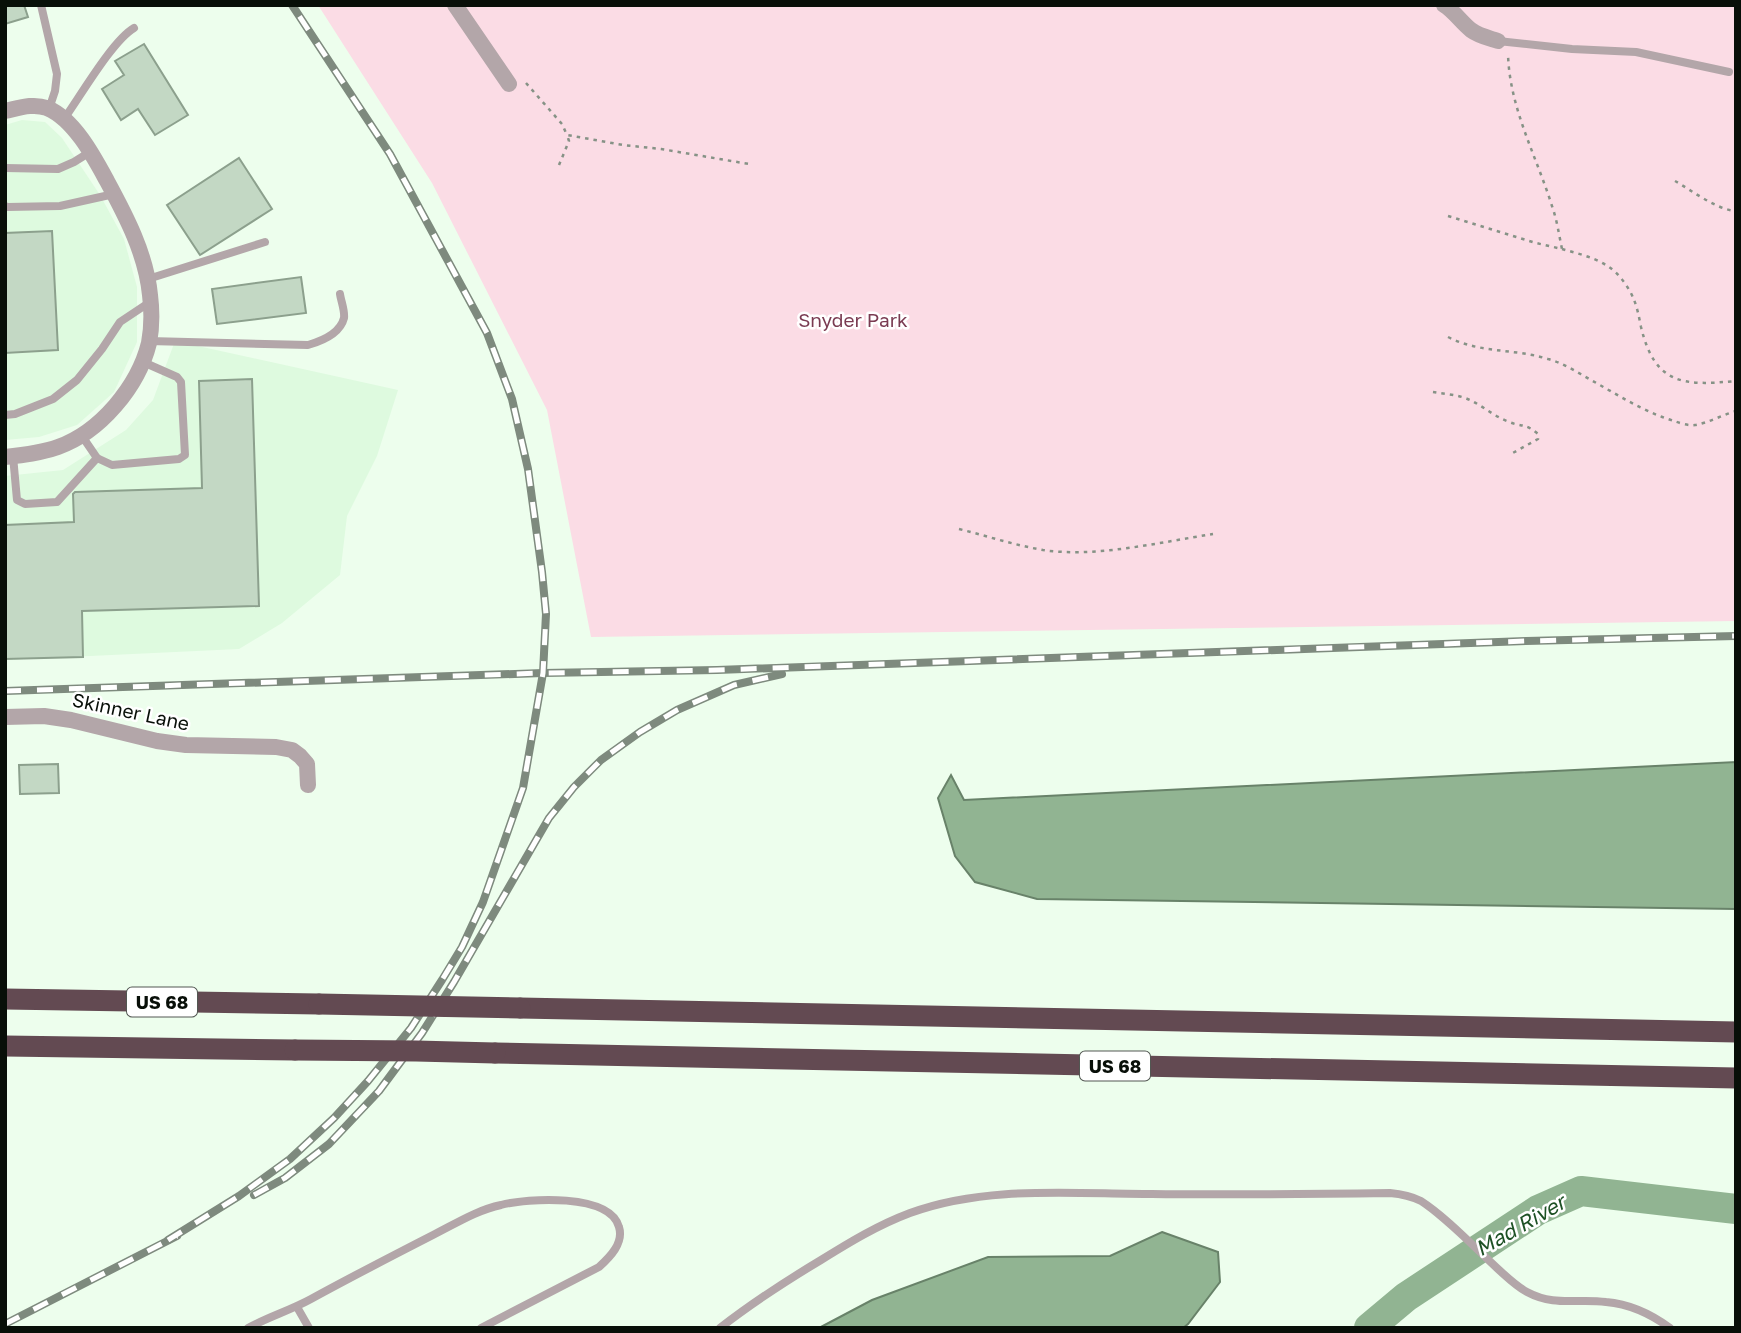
<svg xmlns="http://www.w3.org/2000/svg" width="1741" height="1333" font-family="'Golos Text',sans-serif">
<style>
.built{fill:#defadf}
.green{fill:#fbdce5}
.water{fill:#91b492;stroke:#688269;stroke-width:2}
.lines{fill:none;stroke-linecap:round;stroke-linejoin:round}
.river{stroke:#91b492;stroke-width:30}
.building{fill:#c3d8c4;stroke:#8ca08d;stroke-width:2}
.path{stroke:#869286;stroke-width:2.5;stroke-dasharray:3.5 5;stroke-linecap:butt}
.service{stroke:#b3a6a9;stroke-width:8}
.minor{stroke:#b3a6a9;stroke-width:16}
.motorway{stroke:#634a52;stroke-width:21}
.rail-casing{stroke:#7e8a7e;stroke-width:8}
.rail{stroke:#fff;stroke-width:5;stroke-dasharray:16;stroke-linecap:butt}
.motorway-bridge{stroke:#634a52;stroke-width:21}
.labels{text-anchor:middle;dominant-baseline:central;stroke-width:5;stroke-linejoin:round;paint-order:stroke}
.shield{fill:#fff;stroke:#525752;stroke-width:2}
.shield-label{font-size:18px;font-weight:bold;fill:#080f08}
.park-label{font-size:19px;fill:#7a3b52;stroke:#fff}
.street-label{font-size:19px;fill:#080f08;stroke:#fff}
.water-label{font-size:21px;font-style:italic;fill:#1e5125;stroke:#fff}
</style>
<rect width="100%" height="100%" fill="#edfeed"/>
<g class="built">
<path d="M22,120L45,122L62,138L100,195L124,239L137,287V342L114,392L77,425L39,437L5,440V125Z"/>
<path d="M175,341L398,390L377,456L347,516L340,575L282,623L239,649L5,660V476L63,470L126,430L153,400Z"/>
</g>
<path class="green" d="M318,5H1736V621L591,637L547,410L432,183Z"/>
<g class="water">
<path d="M1736,762V909L1037,899L975,882L955,856L938,798L951,775L964,800Z"/>
<path d="M1162,1232L1218,1252L1220,1282L1188,1324L1183,1328H819L872,1300L988,1257L1110,1256Z"/>
</g>
<g class="lines">
<path class="river" d="M1369,1328L1406,1297L1538,1210L1581,1191L1736,1209"/>
</g>
<g class="building">
<path d="M5,5H24L28,17L5,24Z"/>
<path d="M144,44L188,115L155,135L138,109L121,120L102,89L124,75L115,61Z"/>
<path d="M239,158L272,209L200,255L167,205Z"/>
<path d="M52,231L58,350L5,353V233Z"/>
<path d="M301,277L306,313L217,324L212,289Z"/>
<path d="M252,379L259,606L82,611L83,657L5,659V525L74,522L73,494L75,492L202,488L199,381Z"/>
<path d="M58,764L59,793L20,794L19,765Z"/>
</g>
<g class="lines">
<g class="path">
<path d="M526,83L562,124L567,135L623,145L661,149L749,164"/>
<path d="M559,165L569,141L567,135"/>
<path d="M1675,181C1691,190 1717,210 1736,211"/>
<path d="M1448,216L1536,243L1562,249C1559,235 1557,220 1552,206C1536,155 1509,107 1508,53"/>
<path d="M1562,249C1583,255 1606,260 1620,277C1634,294 1637,306 1641,327C1655,385 1683,386 1736,381"/>
<path d="M1448,337C1482,354 1513,348 1548,359C1563,363 1577,372 1591,380C1618,395 1644,412 1674,421C1680,423 1688,426 1695,425C1708,423 1722,415 1736,411"/>
<path d="M1433,392C1446,394 1461,395 1472,401C1484,407 1494,416 1507,421C1522,428 1524,422 1538,434V439L1511,454"/>
<path d="M959,529C987,536 1014,545 1043,550C1096,558 1161,542 1213,534"/>
</g>
<g class="service">
<path d="M41,5L57,74L55,91L49,109"/>
<path d="M1498,41L1572,49L1636,52L1729,72"/>
<path d="M64,119C80,97 112,41 134,28"/>
<path d="M5,168L58,169L74,162L90,152"/>
<path d="M5,206L8,207L60,206L114,194"/>
<path d="M148,279L265,242"/>
<path d="M149,341L308,345C322,341 340,334 344,318C345,311 341,301 340,294"/>
<path d="M5,415L15,414L53,399L77,380L102,349L120,322L150,302"/>
<path d="M13,456L17,500L25,504L57,502L97,458L82,436"/>
<path d="M97,458L112,465L179,459L185,455L181,382L177,377L143,362"/>
<path d="M297,1307L309,1328"/>
<path d="M248,1328C268,1317 291,1310 311,1299C351,1277 392,1256 433,1235C455,1224 477,1210 501,1205C527,1198 610,1193 619,1227C624,1243 610,1257 599,1267L481,1328"/>
<path d="M720,1328C752,1303 786,1281 821,1260C850,1242 878,1225 910,1213C986,1185 1072,1194 1152,1194C1231,1195 1311,1194 1390,1193C1401,1194 1411,1196 1421,1201C1446,1217 1475,1248 1498,1269C1507,1277 1516,1286 1527,1292C1555,1307 1577,1298 1606,1302C1630,1304 1651,1314 1670,1328"/>
</g>
<g class="minor">
<path d="M455,5L509,84"/>
<path d="M1444,5C1454,11 1461,22 1471,30C1479,36 1489,38 1498,41"/>
<path d="M5,111C19,108 33,103 47,108C74,119 94,157 107,181C126,216 146,254 150,295C152,311 152,327 149,343C138,387 100,432 58,447C41,453 23,455 5,457"/>
<path d="M5,717L44,716L71,720L157,741L186,745L276,747L292,750L300,756L307,764L308,785"/>
</g>
<g class="motorway">
<path d="M5,999L319,1004"/>
<path d="M520,1008L1736,1032"/>
<path d="M5,1046L295,1050"/>
<path d="M495,1053L1736,1078"/>
</g>
<g class="rail-casing">
<g id="rail">
<path d="M5,691L543,673L717,670L1526,641L1736,636"/>
<path d="M254,1195L285,1178L329,1144L379,1091L422,1033L454,982L549,818L574,787L601,760L640,732L677,710L734,685L782,674"/>
<path d="M168,1240L239,1196L290,1159L334,1118L368,1081L411,1028L442,980L462,947L483,902L523,788L543,673L546,614L542,572L528,469L512,399L487,333L390,154L292,5"/>
<path d="M5,1324L177,1236"/>
</g>
</g>
<use href="#rail" class="rail"/>
<g class="motorway-bridge">
<path d="M319,1004L520,1008"/>
<path d="M295,1050L416,1051L495,1053"/>
</g>
</g>
<g class="labels">
<g class="shield">
<rect x="127" y="987.5" width="70" height="29" rx="5"/>
<rect x="1080" y="1051.5" width="70" height="29" rx="5"/>
</g>
<g class="shield-label">
<text x="162" y="1002">US 68</text>
<text x="1115" y="1066">US 68</text>
</g>
<g class="park-label">
<text x="853" y="319">Snyder Park</text>
</g>
<g class="street-label">
<text transform="translate(131 711) rotate(12)">Skinner Lane</text>
</g>
<g class="water-label">
<text transform="translate(1520 1225) rotate(-30)">Mad River</text>
</g>
</g>
<rect width="1741" height="1333" fill="none" stroke="#080f08" stroke-width="14"/>
</svg>
